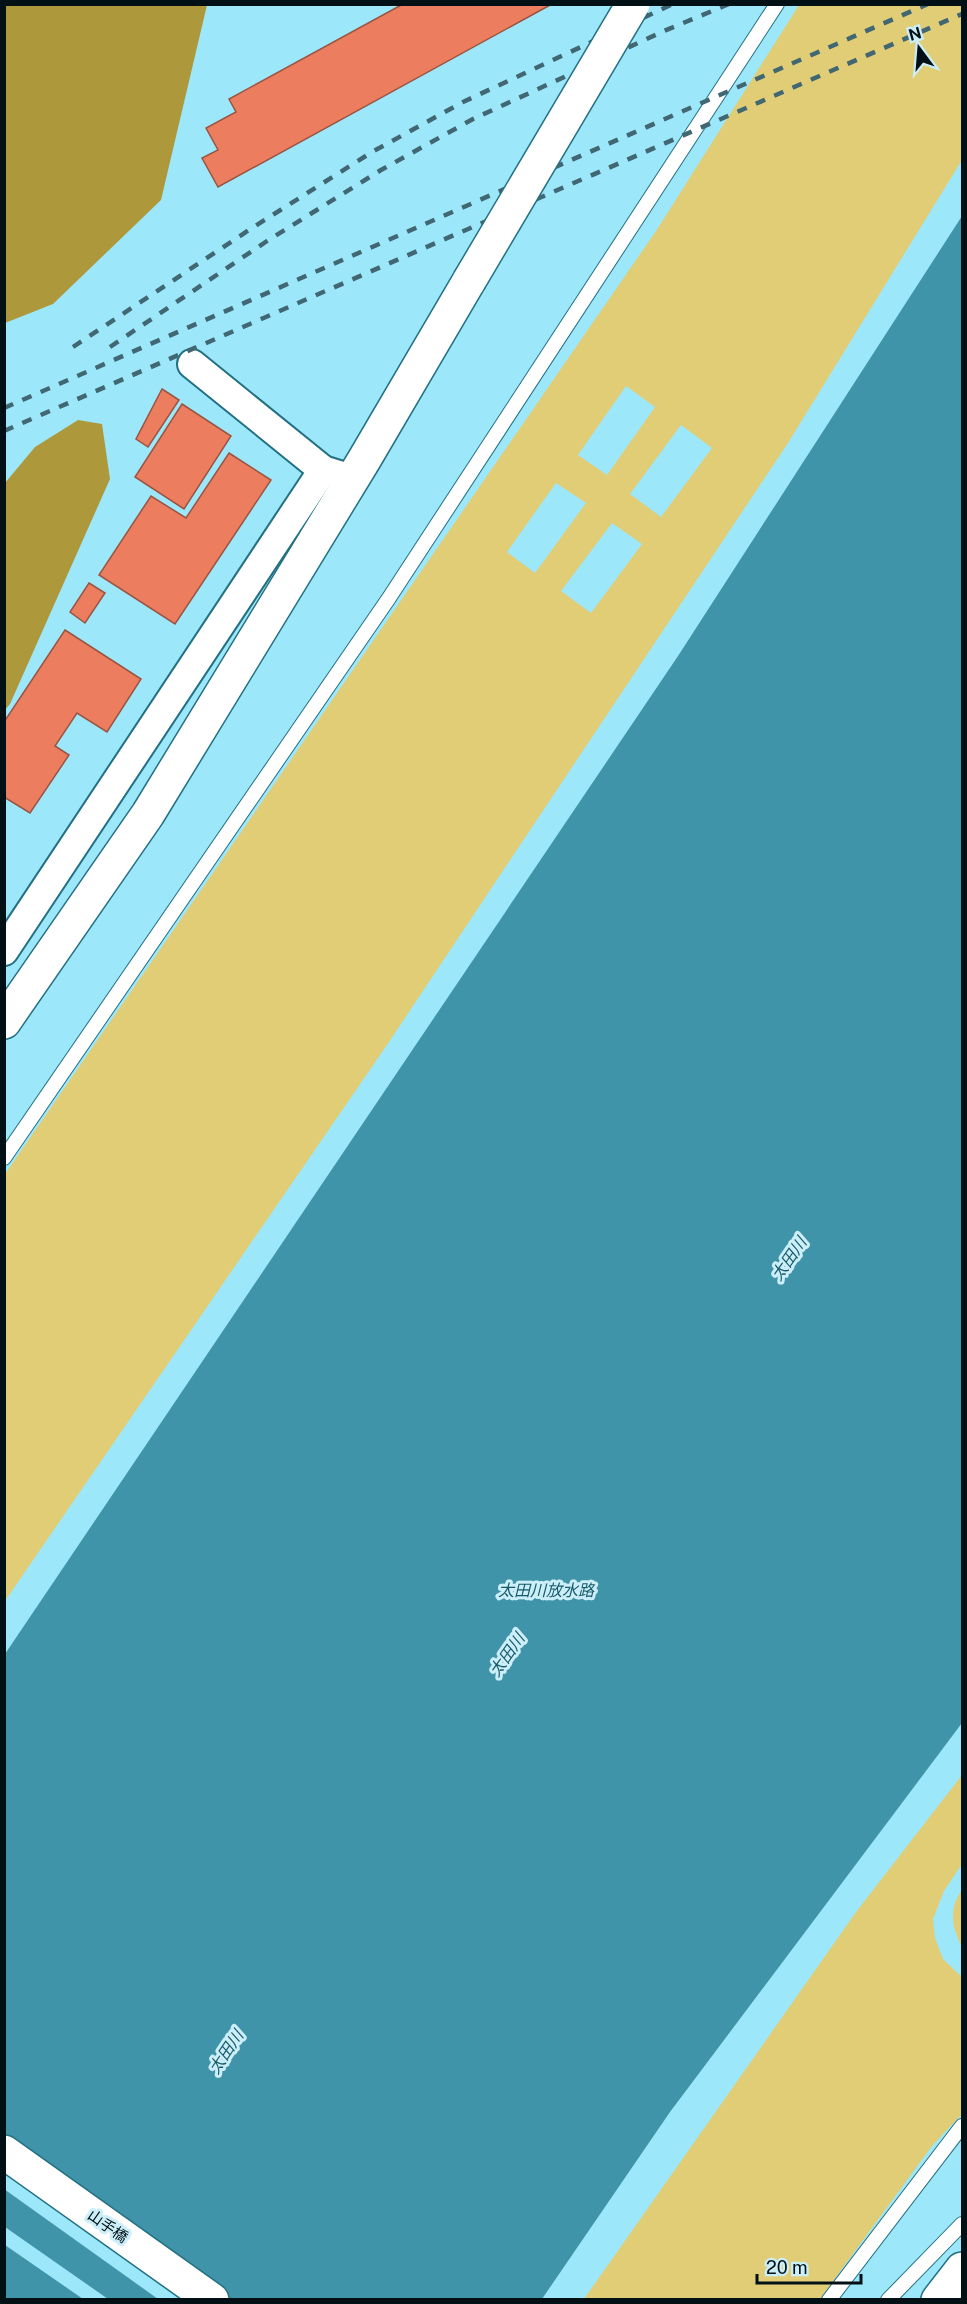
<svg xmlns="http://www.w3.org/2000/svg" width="967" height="2304" font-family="'Public Sans','Noto Sans JP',sans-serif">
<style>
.green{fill:#e1cd76;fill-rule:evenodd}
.forest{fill:#ad983b}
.water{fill:#4094a9}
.pier{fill:#9de7fb}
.building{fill:#ec7e5f;stroke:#9a5441;stroke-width:1.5}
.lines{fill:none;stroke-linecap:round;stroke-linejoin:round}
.lane-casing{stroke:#227082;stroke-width:16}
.street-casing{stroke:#227082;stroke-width:32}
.secondary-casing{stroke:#227082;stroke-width:36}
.lane{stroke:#fff;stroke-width:14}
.street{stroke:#fff;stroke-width:28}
.secondary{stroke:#fff;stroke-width:33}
.rail{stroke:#406772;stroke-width:4.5;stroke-dasharray:10 10;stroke-linecap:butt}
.secondary-bridge-casing{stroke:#227082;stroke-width:36;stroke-linecap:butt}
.secondary-bridge{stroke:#fff;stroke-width:33}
.labels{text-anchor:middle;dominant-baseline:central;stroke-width:6;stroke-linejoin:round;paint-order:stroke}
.street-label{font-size:15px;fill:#001015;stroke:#cbeef8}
.water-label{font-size:16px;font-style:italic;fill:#165a6a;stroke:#cbeef8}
</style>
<rect width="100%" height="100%" fill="#9de7fb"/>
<g class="green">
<path d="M799,5H962V160L788,443L389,1042L5,1601V1174L656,231ZM626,386L655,407L607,475L578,455ZM681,425L712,448L661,517L630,494ZM556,483L586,503L535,573L507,552ZM612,523L642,544L591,613L561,591Z"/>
<path d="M962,1775V1864L944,1891L933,1919L935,1938L943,1959L962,1977V2114L932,2146L820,2299H584L856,1912Z"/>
<path d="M962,1890V1947C952,1928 948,1909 962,1890Z"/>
</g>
<g class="forest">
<path d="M5,4L207,5L161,200L53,304L5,323Z"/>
<path d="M78,420L102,424L110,479L10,704L5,710V483L35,447Z"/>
</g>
<path class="water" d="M962,216V1723L670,2112L542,2299L5,2300V1654L678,656Z"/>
<g class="pier">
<path d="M5,2143L223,2299H158L4,2189Z"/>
<path d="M5,2227L108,2299H83L5,2245Z"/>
</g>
<g class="building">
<path d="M403,4H552L218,187L202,158L218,150L206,128L236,112L229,99Z"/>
<path d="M162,389L179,400L148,447L136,439Z"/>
<path d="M182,404L231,436L184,509L135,477Z"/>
<path d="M229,453L271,480L175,624L99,575L151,496L186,518Z"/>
<path d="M89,583L105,593L85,623L70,612Z"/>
<path d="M65,630L141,679L107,732L77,713L55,746L69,755L30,813L4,797V722Z"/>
</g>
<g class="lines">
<g class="lane-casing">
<g id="lane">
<path d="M4,1158L389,598L777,4"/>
<path d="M829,2300L962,2126"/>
<path d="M888,2300L962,2224"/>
</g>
</g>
<g class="street-casing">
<g id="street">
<path d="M192,364L323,470"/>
<path d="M4,951L323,470L352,479"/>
</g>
</g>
<g class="secondary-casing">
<g id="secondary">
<path d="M4,1022L148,814L364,460L469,281"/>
<path d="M4,2152L212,2300"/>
<path d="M938,2300L962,2269"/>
</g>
</g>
<use href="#lane" class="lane"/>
<use href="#street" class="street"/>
<use href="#secondary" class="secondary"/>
<g class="rail">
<path d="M73,347L252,228L372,152L463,102L673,4"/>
<path d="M110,347L267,241L381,170L473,119L664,31L729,4"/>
<path d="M4,408L928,4"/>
<path d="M4,431L962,14"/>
</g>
<g class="secondary-bridge-casing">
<path id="secondary-bridge" d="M469,281L633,4"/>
</g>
<use href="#secondary-bridge" class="secondary-bridge"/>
</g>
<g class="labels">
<g class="street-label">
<text transform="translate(108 2226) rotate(35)">山手橋</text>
</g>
<g class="water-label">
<text transform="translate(789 1259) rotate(-55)">太田川</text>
<text x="546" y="1590">太田川放水路</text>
<text transform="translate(507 1655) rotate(-55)">太田川</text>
<text transform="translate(226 2052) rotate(-56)">太田川</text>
</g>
</g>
<rect width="967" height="2304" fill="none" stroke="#001015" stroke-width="12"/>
<g transform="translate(919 48) rotate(344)" stroke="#cbeef8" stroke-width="4.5" paint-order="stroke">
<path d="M0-4.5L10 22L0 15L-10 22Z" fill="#001015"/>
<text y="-9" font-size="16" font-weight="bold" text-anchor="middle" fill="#001015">N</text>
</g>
<path d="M757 2274v9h104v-9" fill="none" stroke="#001015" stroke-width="3"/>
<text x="766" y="2274" font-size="18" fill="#001015" stroke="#cbeef8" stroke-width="4.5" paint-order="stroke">20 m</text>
</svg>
